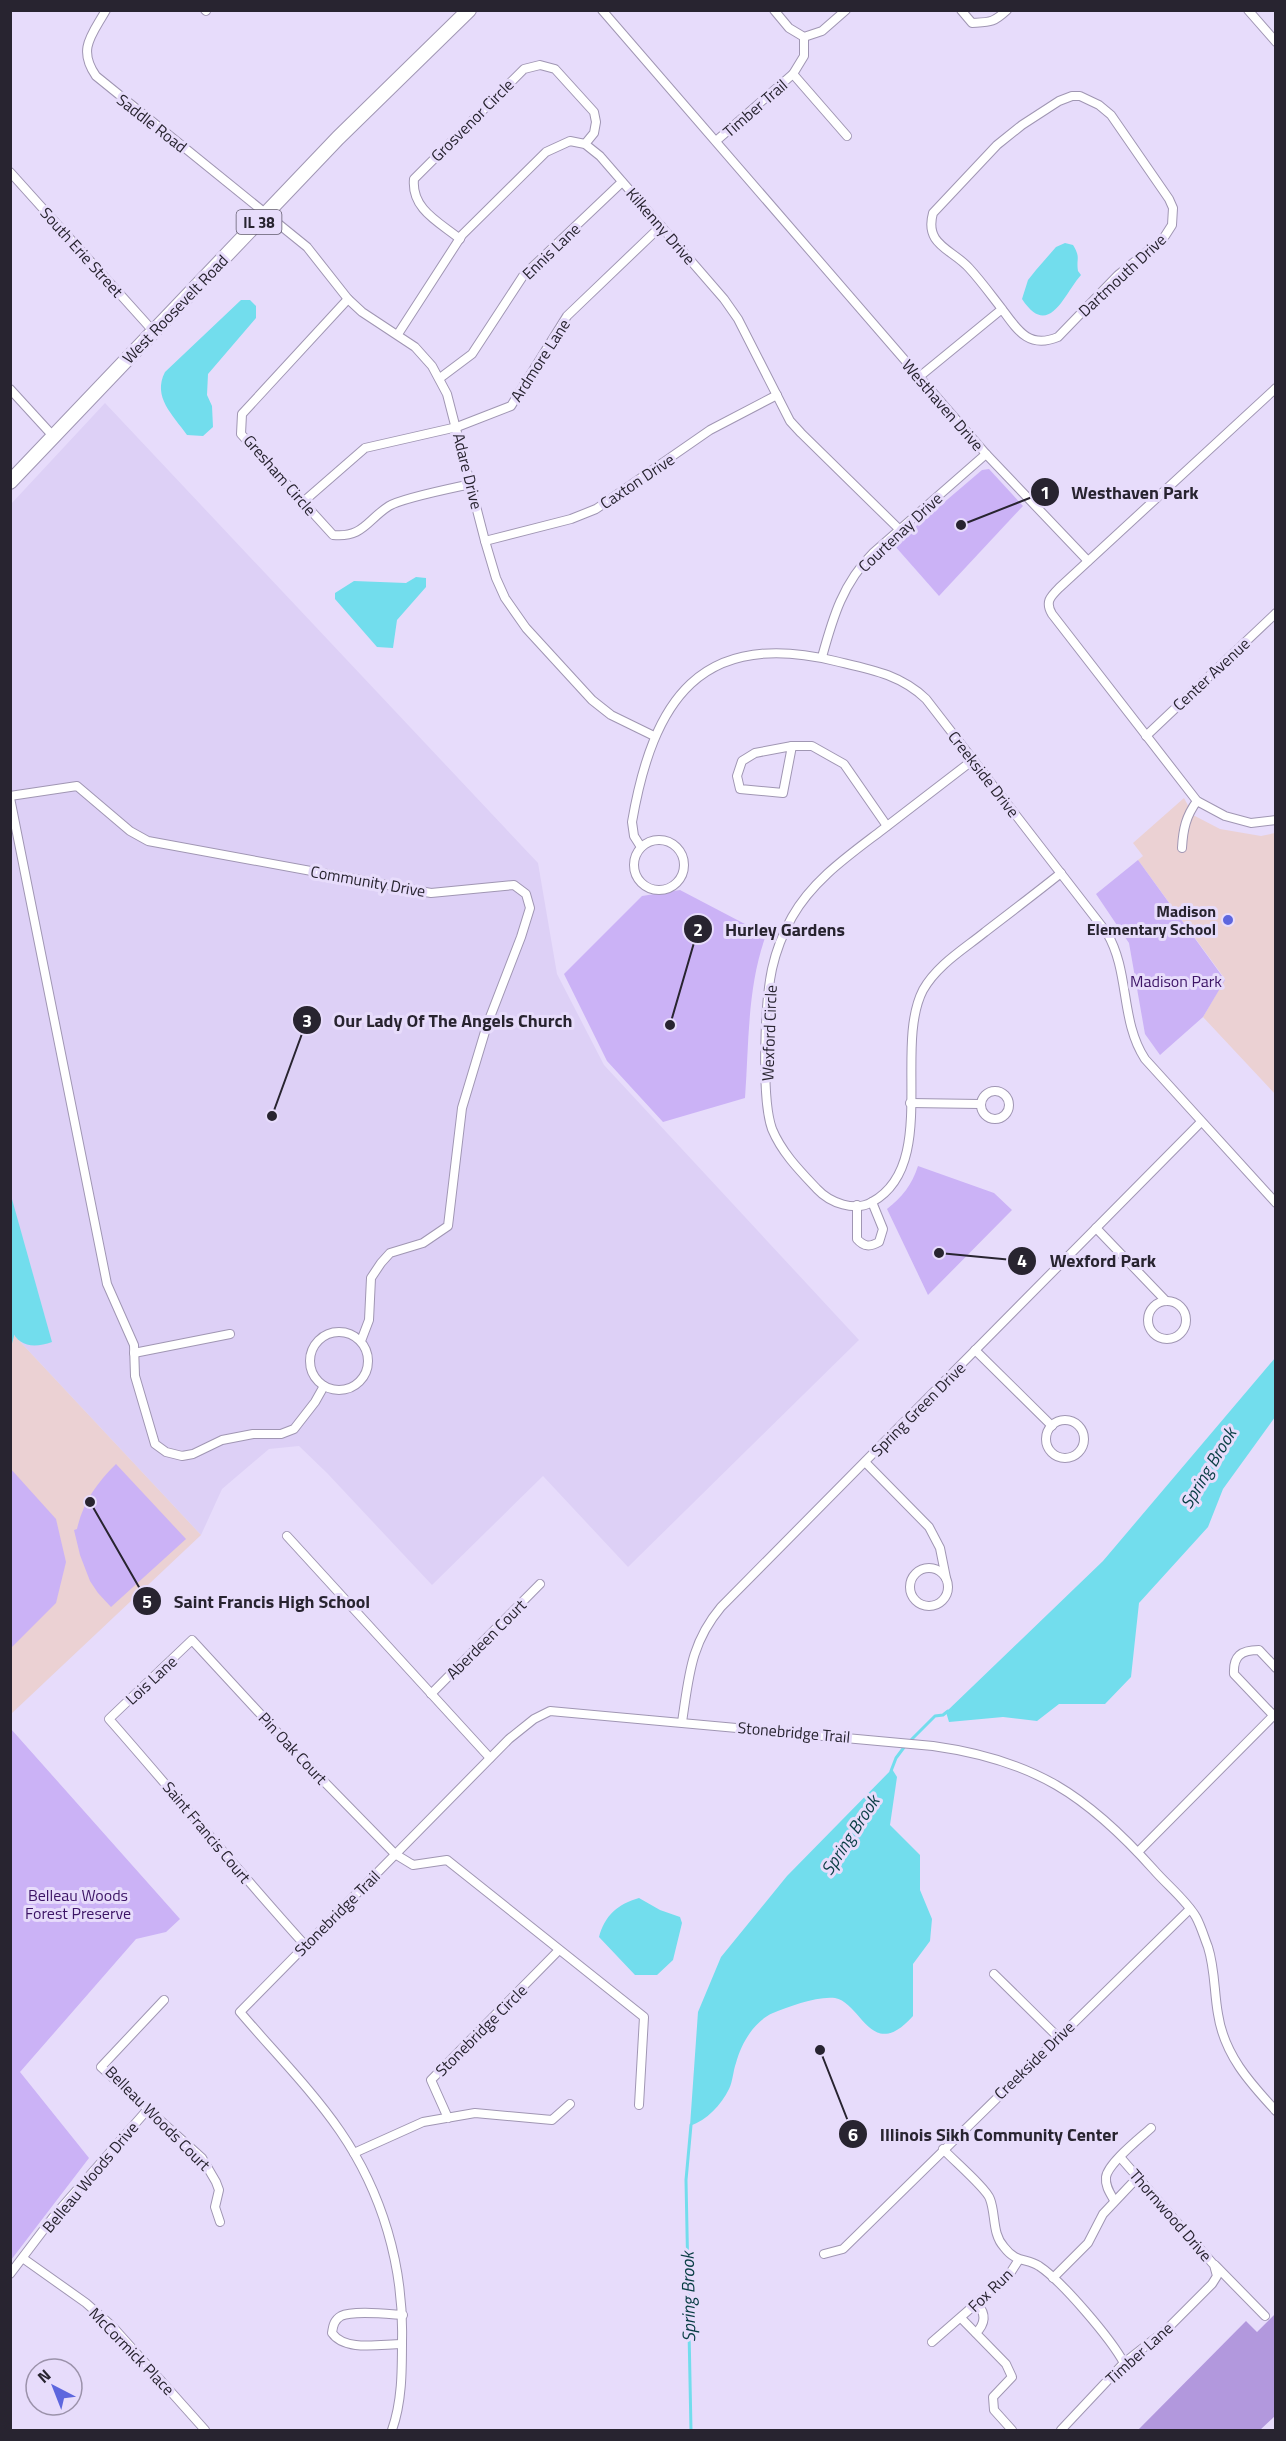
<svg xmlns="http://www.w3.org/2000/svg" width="1286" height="2441" font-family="'Titillium Web',sans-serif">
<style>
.built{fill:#ddd0f6}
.education{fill:#ebd1d3}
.green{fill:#cbb2f6}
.forest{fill:#b298dd}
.water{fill:#72dded}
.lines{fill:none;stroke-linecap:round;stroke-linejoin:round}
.stream{stroke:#72dded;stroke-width:3}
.minor-casing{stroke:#a096b3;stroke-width:10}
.primary-casing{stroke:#a096b3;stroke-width:16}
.minor{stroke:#fff;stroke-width:8}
.primary{stroke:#fff;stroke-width:14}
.poi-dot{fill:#5d66de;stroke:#e7dcfb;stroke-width:2}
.labels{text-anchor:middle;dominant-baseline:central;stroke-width:6;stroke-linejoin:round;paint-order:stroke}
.shield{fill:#e7dcfb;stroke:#615b6d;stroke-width:1.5}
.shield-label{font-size:15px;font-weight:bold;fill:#282430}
.street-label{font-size:16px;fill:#282430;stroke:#e7dcfb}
.poi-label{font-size:16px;font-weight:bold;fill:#282430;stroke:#e7dcfb;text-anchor:end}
.park-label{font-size:16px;fill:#3c1465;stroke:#e7dcfb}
.water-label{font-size:18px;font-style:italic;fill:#093d44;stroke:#e7dcfb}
.leader{fill:none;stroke:#282430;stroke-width:2}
.callout-dot{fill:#282430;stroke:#e7dcfb;stroke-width:2}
.mark-label{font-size:18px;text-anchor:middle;font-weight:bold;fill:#fff}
.callout-label{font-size:18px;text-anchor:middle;font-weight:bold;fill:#282430;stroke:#e7dcfb;stroke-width:6;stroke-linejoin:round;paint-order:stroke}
</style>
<rect width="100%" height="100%" fill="#e7dcfb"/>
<path class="built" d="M105,403L538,863L557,974L604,1065L859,1340L628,1567L543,1476L432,1585L327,1473L299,1446L269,1449L222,1489L201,1535L11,1332V504Z"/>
<g class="education">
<path d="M1184,798L1193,815L1220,829L1261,836L1275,833V1094L1203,1017L1225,979L1138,860L1143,856L1133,843Z"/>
<path d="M11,1332L201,1535L11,1714Z"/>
</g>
<g class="green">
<path d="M989,469L1023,506L939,596L894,545L982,470Z"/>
<path d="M1138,860L1225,980L1203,1017L1160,1055L1145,1034L1129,943L1096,894Z"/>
<path d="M680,890L766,935C747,987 749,1044 745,1098L663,1122L607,1061L564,974L642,896Z"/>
<path d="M918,1166L994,1193L1012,1210L928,1295L887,1209C902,1197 912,1185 918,1166Z"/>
<path d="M116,1464L186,1539L111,1607L98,1593L90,1581L80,1555L74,1530L77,1529C83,1502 97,1483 116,1464Z"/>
<path d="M10,1468L56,1519L66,1562L56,1603L11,1648Z"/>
<path d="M11,1729L180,1919L166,1932L136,1939L20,2072L89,2158L11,2260Z"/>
</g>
<path class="forest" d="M1275,2314V2416L1260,2430H1138L1246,2321L1257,2332Z"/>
<g class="water">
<path d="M1065,243L1073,245C1081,258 1076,258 1078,271L1081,275C1064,294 1049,340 1022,299L1028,280L1036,270L1056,247Z"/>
<path d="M241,300H250L256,306V318L208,374L207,395L212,406L213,427L203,436L187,435C173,415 152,397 165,372Z"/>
<path d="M416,577L426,578V587L397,620L393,648L377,647L335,599V593L354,581L406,583Z"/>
<path d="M10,1192L52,1342C35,1348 18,1348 11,1328Z"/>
<path d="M1275,1358V1417L1223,1489L1208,1527L1139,1603L1131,1677L1105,1704H1059L1037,1721L1003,1717L949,1722L946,1712L1103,1561Z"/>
<path d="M892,1769L897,1777L890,1825L920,1855V1890L932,1919L930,1941L913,1964V2016C871,2063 862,2003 835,1998C817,1996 790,2006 773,2013C754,2021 741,2044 736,2063C733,2071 733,2081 729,2089C721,2105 707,2120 690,2126L698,2012L721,1957L787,1876Z"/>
<path d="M639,1898L660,1910L680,1917L682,1923L673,1960L657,1975H635L599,1937C605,1915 618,1904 639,1898Z"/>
</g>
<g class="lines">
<g class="stream">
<path d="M10,1328L13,1334L10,1345"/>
<path d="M910,1741L935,1716L943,1715L948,1711"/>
<path d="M891,1771L896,1758L905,1746"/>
<path d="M691,2430L686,2180L691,2125"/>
</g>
<g class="minor-casing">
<g id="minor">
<path d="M106,10C92,35 77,49 96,76L307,247L348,299L362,312L415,347L432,366L447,394L485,541L496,578L505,598L526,628L592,700L611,715L654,736"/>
<path d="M205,10L206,11"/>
<path d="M602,10L986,454L1088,561"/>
<path d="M774,10L789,28L804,37L822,31L846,10"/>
<path d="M961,10L972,23C990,22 993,23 1007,10"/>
<path d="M1248,10L1276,42"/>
<path d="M804,37V56L793,74L847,136"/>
<path d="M716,141L793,74"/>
<path d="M10,172L154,332"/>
<path d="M460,239C439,222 411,209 414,179L524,69L540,65L555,69L594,112L596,122L594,133L585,144"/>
<path d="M348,299L242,414L241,434L333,535C363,538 367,520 389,506C402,498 453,488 471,484"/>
<path d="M398,334L462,235L546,152L570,141L585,144L600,156L724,299L738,319L790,421L801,433L900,530"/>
<path d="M919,377L1002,309C1018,331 1029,349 1058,337L1118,275L1163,239L1172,225L1173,208L1169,199L1111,115L1099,105L1080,96H1072L1059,101L1022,125L997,145L933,213C924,245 952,249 969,268C981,281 991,295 1002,309"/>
<path d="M440,378L472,354L523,276L622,182"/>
<path d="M1276,388L1059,588C1050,597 1045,602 1052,614L1197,801L1225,816L1251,823L1276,820"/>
<path d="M10,389L53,436"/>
<path d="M303,502L365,448L457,427L511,406L567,316L661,226"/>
<path d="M485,541L571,519L596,509L710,430L777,395"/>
<path d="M822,657C833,617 843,583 873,553L986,454"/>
<path d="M1146,736L1276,613"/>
<path d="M792,746L783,793L740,789L737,776L742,761L755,753Z"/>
<path d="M792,746H812L844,764L887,826"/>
<path d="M973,760C943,783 912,807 882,830C848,856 813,880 792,917C783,933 776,951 772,969C765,1002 761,1098 772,1129C782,1153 800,1171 817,1189C830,1203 855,1212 872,1202C939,1165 893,1048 923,990C937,965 964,949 985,932C1011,912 1036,893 1061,873"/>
<path d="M10,796L77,786L130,831L148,841L431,893L514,885L526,894L530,908L521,937L487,1025L462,1108L448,1226L423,1243L390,1253L381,1263L371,1278L369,1320L361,1341"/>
<path d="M10,798L107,1284L134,1345L135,1376L155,1444L166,1452L182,1456L193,1454L222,1440L253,1434H281L294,1429L315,1402L324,1386"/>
<circle cx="659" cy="865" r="25"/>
<path d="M641,847L634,836L632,822C653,701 700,628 835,661C869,669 900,674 926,699L1107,933C1130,972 1120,1021 1145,1059L1276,1203"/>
<path d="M1182,848C1183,829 1186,816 1197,801"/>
<circle cx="995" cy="1105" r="14"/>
<path d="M910,1103L980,1104"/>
<path d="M857,1205V1239C864,1247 870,1247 879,1242L883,1229L872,1202"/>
<path d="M1096,1228L1166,1301"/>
<circle cx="1167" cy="1320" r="19"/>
<circle cx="339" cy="1361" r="29"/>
<path d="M975,1350L1052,1426"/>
<path d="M134,1353L230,1334"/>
<circle cx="1065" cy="1439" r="19"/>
<path d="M865,1462L929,1527L940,1548L946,1578"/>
<path d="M287,1536L490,1758"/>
<circle cx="929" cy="1587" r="19"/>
<path d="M431,1694L540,1584"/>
<path d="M1273,1715L1234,1674C1233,1656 1241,1650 1259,1650L1276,1668"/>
<path d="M682,1722C689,1677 690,1644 721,1607L1201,1122"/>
<path d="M1138,1852L1276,1713"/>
<path d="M305,1945C238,1871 175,1794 109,1719L192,1640L301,1758L395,1854L413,1865L447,1860L644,2017L639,2105"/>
<path d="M994,1974L1058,2037"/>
<path d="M164,2000L101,2067L202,2158L216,2182L219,2190L215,2207L220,2222"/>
<path d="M448,2118L431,2080L559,1950"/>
<path d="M943,2149C952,2159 987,2189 990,2199C996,2215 992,2234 1004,2247C1016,2263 1026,2258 1039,2266C1062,2281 1111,2339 1124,2363"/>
<path d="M354,2153L423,2122L475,2113L552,2120L570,2104"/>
<path d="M1114,2200C1110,2193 1105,2186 1106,2177C1108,2163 1140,2138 1151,2128"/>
<path d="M824,2254L843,2249L1190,1909"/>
<path d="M24,2259L86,2303L113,2327L205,2430"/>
<path d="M1215,2265L1265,2316"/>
<path d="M10,2274L54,2216L148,2109"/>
<path d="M1053,2278L1088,2243L1103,2214L1138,2177"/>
<path d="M961,2318L1006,2364L1012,2377L993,2397L994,2410L1012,2430"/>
<path d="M976,2333C985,2324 987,2314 977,2304"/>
<path d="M932,2342L1009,2275L1018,2261"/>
<path d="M402,2344C381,2344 345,2352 332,2333C333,2326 334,2320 341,2316C353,2310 388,2314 403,2315"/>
<path d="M392,2430C402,2402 402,2371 402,2341C404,2266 382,2192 340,2131C311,2089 273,2051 240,2012L509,1739L534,1719L550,1711L933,1746C1034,1760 1087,1795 1154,1870C1167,1885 1186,1900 1196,1917C1201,1926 1204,1937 1208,1947C1215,1969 1214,1992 1218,2014C1224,2054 1249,2082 1276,2111"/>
<path d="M1061,2430L1124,2363L1166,2330L1212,2284L1217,2276L1214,2265L1120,2157"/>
</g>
</g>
<g class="primary-casing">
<path id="primary" d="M10,482L338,138L469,10"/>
</g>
<use href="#minor" class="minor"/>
<use href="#primary" class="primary"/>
</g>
<circle class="poi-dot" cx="1228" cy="920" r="6"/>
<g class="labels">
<rect class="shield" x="236.5" y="210" width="45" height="24" rx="4.5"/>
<g class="shield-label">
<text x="259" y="222">IL 38</text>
</g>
<g class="street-label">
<text transform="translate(755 108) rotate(-41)">Timber Trail</text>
<text transform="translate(472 120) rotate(-45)">Grosvenor Circle</text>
<text transform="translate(152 123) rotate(38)">Saddle Road</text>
<text transform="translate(661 226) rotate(49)">Kilkenny Drive</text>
<text transform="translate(551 251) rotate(-44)">Ennis Lane</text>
<text transform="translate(82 252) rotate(48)">South Erie Street</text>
<text transform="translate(1122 275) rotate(-43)">Dartmouth Drive</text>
<text transform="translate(175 309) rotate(-46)">West Roosevelt Road</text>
<text transform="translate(540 360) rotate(-57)">Ardmore Lane</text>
<text transform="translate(943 405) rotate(49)">Westhaven Drive</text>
<text transform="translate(468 471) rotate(76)">Adare Drive</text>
<text transform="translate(280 475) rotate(49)">Gresham Circle</text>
<text transform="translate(637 481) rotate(-34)">Caxton Drive</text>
<text transform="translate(900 532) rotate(-43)">Courtenay Drive</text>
<text transform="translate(1211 674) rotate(-43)">Center Avenue</text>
<text transform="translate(984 774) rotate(52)">Creekside Drive</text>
<text transform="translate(368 881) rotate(10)">Community Drive</text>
<text transform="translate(769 1033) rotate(-88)">Wexford Circle</text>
<text transform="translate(918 1409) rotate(-45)">Spring Green Drive</text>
<text transform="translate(486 1639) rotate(-45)">Aberdeen Court</text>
<text transform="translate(151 1680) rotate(-43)">Lois Lane</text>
<text transform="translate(794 1732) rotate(5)">Stonebridge Trail</text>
<text transform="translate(293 1748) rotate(47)">Pin Oak Court</text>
<text transform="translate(207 1832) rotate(50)">Saint Francis Court</text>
<text transform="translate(337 1913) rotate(-45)">Stonebridge Trail</text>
<text transform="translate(481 2030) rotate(-45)">Stonebridge Circle</text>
<text transform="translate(1034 2060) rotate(-44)">Creekside Drive</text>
<text transform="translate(158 2118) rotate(45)">Belleau Woods Court</text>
<text transform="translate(90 2177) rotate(-50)">Belleau Woods Drive</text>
<text transform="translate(1171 2215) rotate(49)">Thornwood Drive</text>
<text transform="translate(990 2290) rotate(-44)">Fox Run</text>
<text transform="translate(132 2351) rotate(46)">McCormick Place</text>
<text transform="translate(1139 2353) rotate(-42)">Timber Lane</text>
</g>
<g class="poi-label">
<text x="1216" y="911">Madison<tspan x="1216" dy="18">Elementary School</tspan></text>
</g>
<g class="park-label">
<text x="1176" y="981">Madison Park</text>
<text x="78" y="1895">Belleau Woods<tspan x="78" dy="18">Forest Preserve</tspan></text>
</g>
<g class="water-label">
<text transform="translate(1208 1468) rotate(-59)">Spring Brook</text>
<text transform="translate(850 1835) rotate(-57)">Spring Brook</text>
<text transform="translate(688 2297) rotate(-91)">Spring Brook</text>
</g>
</g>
<path class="leader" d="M961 525L1045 492M670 1025L698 929M272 1116L307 1020M939 1253L1022 1261M90 1502L147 1601M820 2050L853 2134"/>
<g class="callout-dot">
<circle cx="961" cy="525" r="6"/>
<circle cx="670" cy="1025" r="6"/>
<circle cx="272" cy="1116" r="6"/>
<circle cx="939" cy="1253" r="6"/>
<circle cx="90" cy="1502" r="6"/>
<circle cx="820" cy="2050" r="6"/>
<circle cx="1045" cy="492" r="15"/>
<circle cx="698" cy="929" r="15"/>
<circle cx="307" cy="1020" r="15"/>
<circle cx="1022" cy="1261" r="15"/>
<circle cx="147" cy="1601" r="15"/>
<circle cx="853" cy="2134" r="15"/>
</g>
<g class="mark-label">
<text x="1045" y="499">1</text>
<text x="698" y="936">2</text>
<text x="307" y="1027">3</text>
<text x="1022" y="1267">4</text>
<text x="147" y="1608">5</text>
<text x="853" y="2141">6</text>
</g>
<g class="callout-label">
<text x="1135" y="499">Westhaven Park</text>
<text x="785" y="936">Hurley Gardens</text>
<text x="453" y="1027">Our Lady Of The Angels Church</text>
<text x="1103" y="1267">Wexford Park</text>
<text x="272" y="1608">Saint Francis High School</text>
<text x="999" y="2141">Illinois Sikh Community Center</text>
</g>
<rect width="1286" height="2441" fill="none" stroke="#282430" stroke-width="24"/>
<g transform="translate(54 2387) rotate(318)"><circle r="28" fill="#e7dcfb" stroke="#9b92aa" stroke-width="1.5"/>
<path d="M0-4.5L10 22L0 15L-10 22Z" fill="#5d66de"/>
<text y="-9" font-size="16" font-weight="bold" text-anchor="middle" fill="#282430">N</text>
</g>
</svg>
